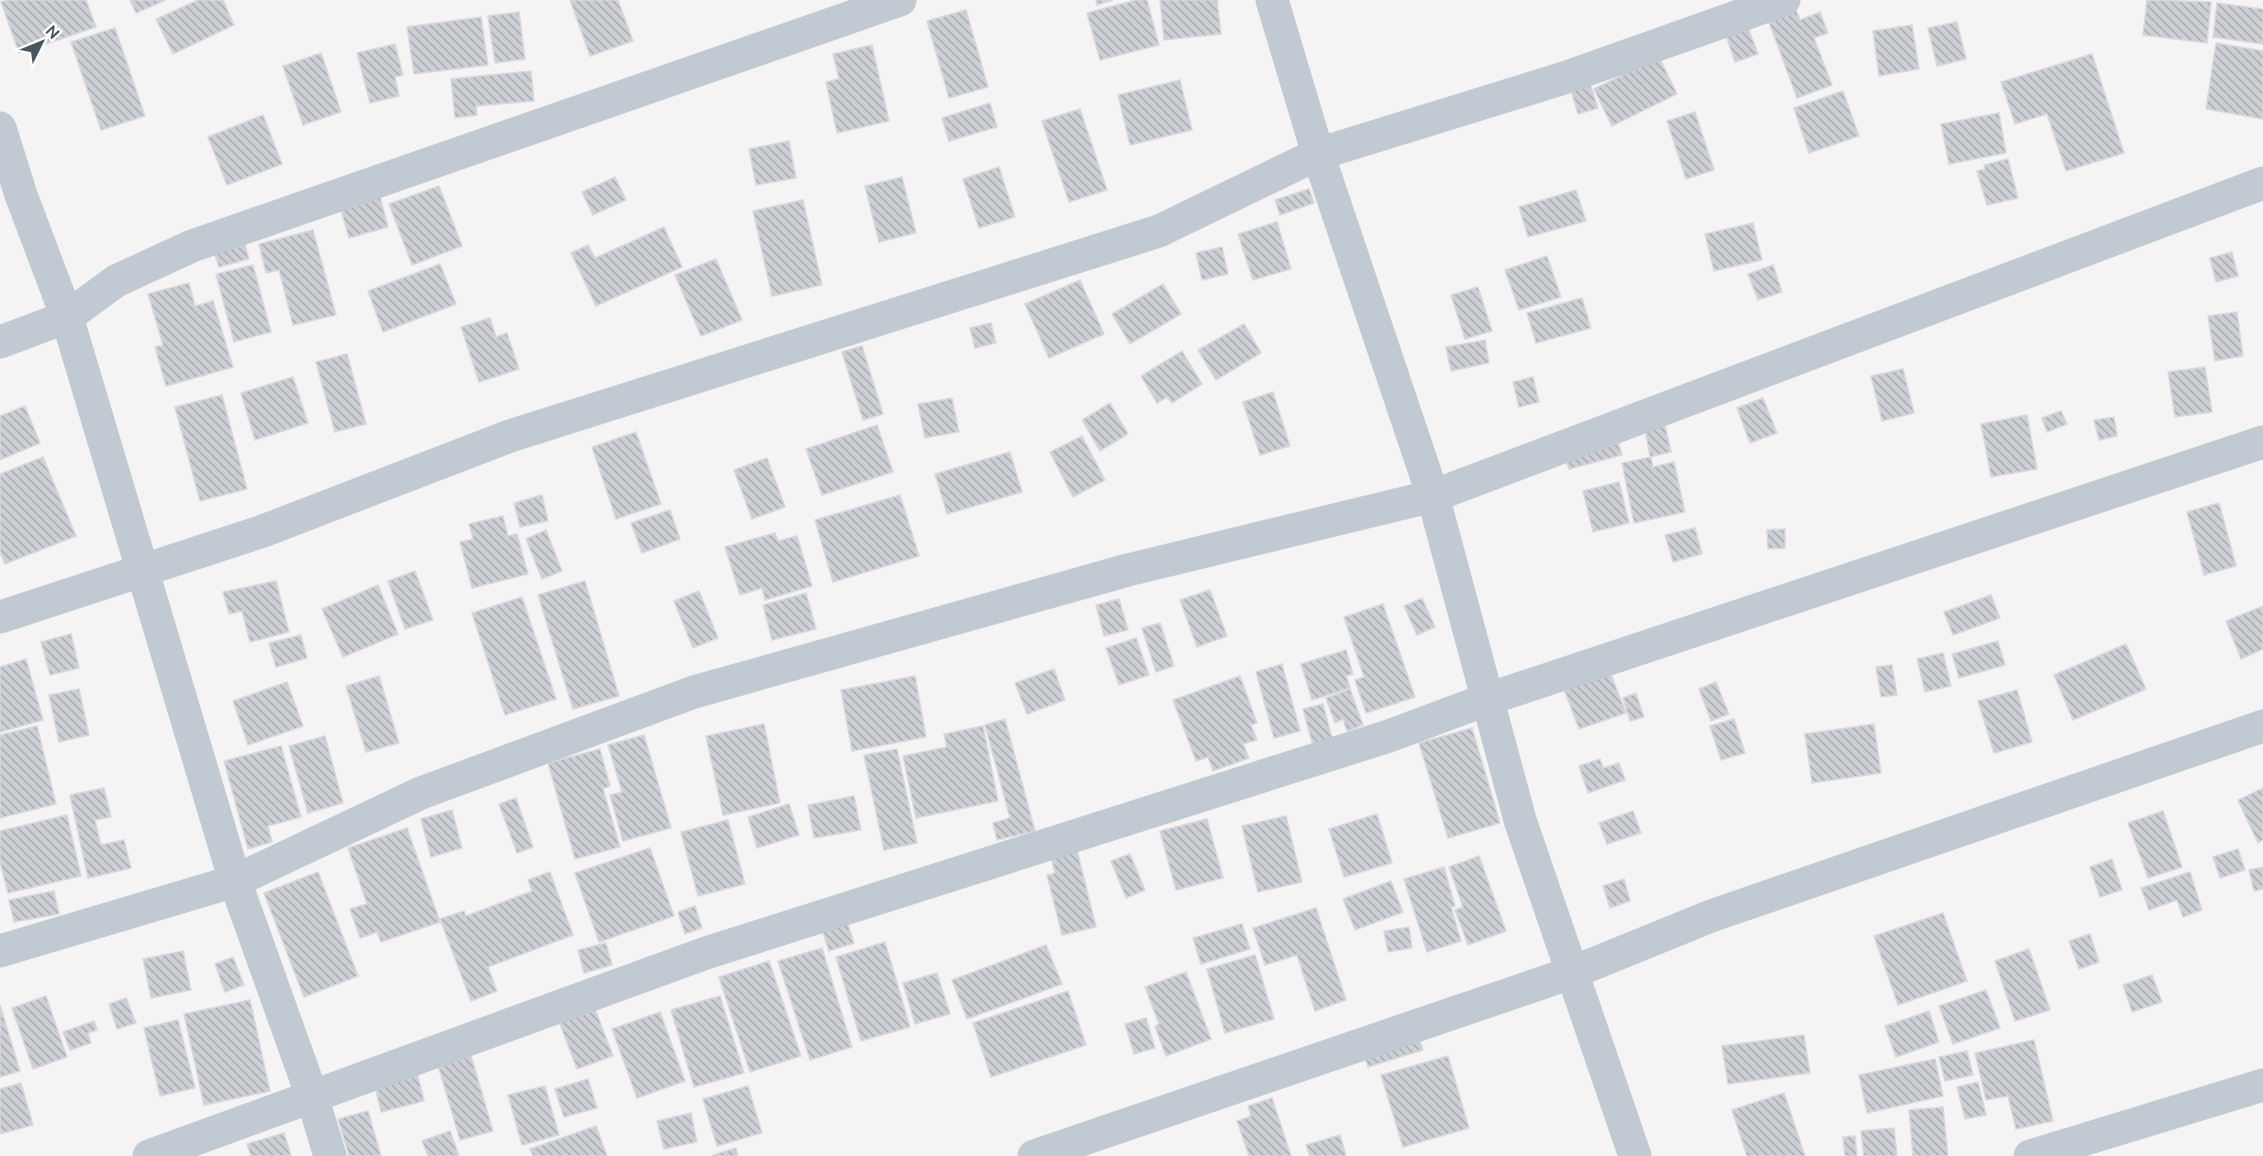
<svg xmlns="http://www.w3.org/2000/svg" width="2263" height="1156" font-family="Ubuntu,sans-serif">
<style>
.building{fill:url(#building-back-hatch);stroke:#d7d9de;stroke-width:1.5}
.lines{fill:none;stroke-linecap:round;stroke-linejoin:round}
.street{stroke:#c1cad2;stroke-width:33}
</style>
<defs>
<pattern id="building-back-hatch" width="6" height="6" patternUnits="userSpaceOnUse" patternTransform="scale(1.5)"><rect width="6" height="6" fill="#cdcfd5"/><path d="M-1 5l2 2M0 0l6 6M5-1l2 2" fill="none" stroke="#a8abb0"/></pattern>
</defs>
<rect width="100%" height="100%" fill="#f5f3f3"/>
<g class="building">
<path d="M8,0H86L96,27L19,53L1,2Z"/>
<path d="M130,0H166L136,13Z"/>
<path d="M198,0H223L234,25L173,54L156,19Z"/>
<path d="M570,0H618L633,41L590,56Z"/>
<path d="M1096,0H1113L1097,5Z"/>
<path d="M1136,0H1147L1159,45L1100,60L1087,13Z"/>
<path d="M1160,0H1217L1221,34L1164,40Z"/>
<path d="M2147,0L2211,2L2207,43L2143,35Z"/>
<path d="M2217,3L2263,9V44L2213,37Z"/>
<path d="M1795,7L1800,20L1820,12L1828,33L1814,38L1832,85L1797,98L1767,17Z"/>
<path d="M966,10L988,87L949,98L927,21Z"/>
<path d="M519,12L525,59L495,63L488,16Z"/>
<path d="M481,17L488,65L414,74L407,27Z"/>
<path d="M1957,22L1966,59L1937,66L1928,28Z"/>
<path d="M1747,25L1758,54L1735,62L1725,33Z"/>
<path d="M1912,25L1919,69L1879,76L1873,31Z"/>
<path d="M115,28L145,116L101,130L71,42Z"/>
<path d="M2216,43L2263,51V119L2206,109Z"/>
<path d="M395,44L403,75L395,77L399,96L370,103L357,53Z"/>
<path d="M872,45L889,121L837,133L826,82L839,79L833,54Z"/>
<path d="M321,53L341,112L303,125L283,66Z"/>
<path d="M2092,54L2124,153L2066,171L2047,114L2015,124L2001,82Z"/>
<path d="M1659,57L1677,94L1612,126L1594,89Z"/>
<path d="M531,71L534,101L476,106L477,115L455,118L451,79Z"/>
<path d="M1180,80L1192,130L1130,145L1118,95Z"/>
<path d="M1590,84L1598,108L1578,114L1571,90Z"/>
<path d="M1843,91L1859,136L1809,153L1794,108Z"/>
<path d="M990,103L997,127L949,141L942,118Z"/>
<path d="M1080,109L1107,190L1069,202L1042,121Z"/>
<path d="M1695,112L1714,170L1686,179L1667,121Z"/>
<path d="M1999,113L2006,153L1949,164L1941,124Z"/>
<path d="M263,115L282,164L227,185L208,137Z"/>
<path d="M789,141L796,178L756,185L749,149Z"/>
<path d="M2008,159L2018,198L1987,205L1977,171L1985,169L1984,165Z"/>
<path d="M999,167L1015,217L979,228L963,179Z"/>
<path d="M615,177L626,200L593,215L582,192Z"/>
<path d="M902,177L916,233L879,242L865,186Z"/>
<path d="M439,186L462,246L412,265L389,204Z"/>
<path d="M1309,189L1314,203L1280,215L1275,200Z"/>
<path d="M1576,190L1586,221L1528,237L1519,207Z"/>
<path d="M379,193L388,227L349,238L339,203Z"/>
<path d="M803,200L822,285L772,296L753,211Z"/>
<path d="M1277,222L1291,269L1253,280L1238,234Z"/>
<path d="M1753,223L1762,260L1714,271L1705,234Z"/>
<path d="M664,227L682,267L596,306L571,253L588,245L595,258Z"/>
<path d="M313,230L336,315L293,325L279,270L266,273L259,244Z"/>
<path d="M243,238L249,259L219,267L212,246Z"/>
<path d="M1222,247L1228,274L1202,280L1196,253Z"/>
<path d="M2232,252L2238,276L2216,282L2210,258Z"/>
<path d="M1547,256L1561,297L1519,310L1505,270Z"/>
<path d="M716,259L742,320L701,336L675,275Z"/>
<path d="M440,264L456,304L383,332L368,291Z"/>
<path d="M253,265L271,332L234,342L216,274Z"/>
<path d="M1773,265L1782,292L1758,300L1748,274Z"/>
<path d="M1080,280L1104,334L1049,358L1025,304Z"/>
<path d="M189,283L195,306L213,301L233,367L166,386L155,347L163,345L148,294Z"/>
<path d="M1163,284L1181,314L1130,344L1112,314Z"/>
<path d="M1478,287L1492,331L1465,339L1451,295Z"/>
<path d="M1582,298L1591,328L1536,343L1527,313Z"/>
<path d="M2237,312L2243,356L2215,361L2208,316Z"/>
<path d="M490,318L496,337L507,333L519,369L479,382L461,327Z"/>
<path d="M991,323L996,343L975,348L970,328Z"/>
<path d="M1244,324L1261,353L1216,380L1198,350Z"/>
<path d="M1485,340L1489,363L1451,371L1446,347Z"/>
<path d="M862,346L883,414L863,420L842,352Z"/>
<path d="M1182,351L1202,384L1172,403L1167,397L1157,403L1141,376Z"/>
<path d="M347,354L366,424L335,432L316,362Z"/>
<path d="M2205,367L2212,412L2175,417L2168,372Z"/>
<path d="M1903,369L1914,413L1882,421L1871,376Z"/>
<path d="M293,377L308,423L255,440L241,393Z"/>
<path d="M1533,377L1539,402L1519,407L1513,382Z"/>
<path d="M1273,392L1290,446L1260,455L1243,402Z"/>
<path d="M222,395L247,489L200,501L175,407Z"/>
<path d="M952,398L959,432L925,438L918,404Z"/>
<path d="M1763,398L1777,433L1750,443L1737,408Z"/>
<path d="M1110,403L1128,434L1100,451L1082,420Z"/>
<path d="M25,406L40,443L0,460V416Z"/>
<path d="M2061,411L2067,424L2047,432L2042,418Z"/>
<path d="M2027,415L2037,469L1991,477L1981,424Z"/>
<path d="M2114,417L2117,436L2099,440L2094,420Z"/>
<path d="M877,425L893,472L822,495L806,449Z"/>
<path d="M1665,425L1671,452L1650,457L1645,429Z"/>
<path d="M636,432L661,504L616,519L592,447Z"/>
<path d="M1615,432L1622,455L1569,469L1565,457Z"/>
<path d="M1082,436L1105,480L1073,497L1050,452Z"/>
<path d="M1010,452L1022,492L947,514L935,474Z"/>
<path d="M43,457L76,536L5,564L0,552V474Z"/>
<path d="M1651,457L1653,467L1674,462L1685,512L1634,523L1622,463Z"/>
<path d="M767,458L785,507L752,519L734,470Z"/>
<path d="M1619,482L1629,523L1593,532L1583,491Z"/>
<path d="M542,495L548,521L520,527L514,503Z"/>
<path d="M900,495L919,556L833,582L815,520Z"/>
<path d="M2219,503L2236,566L2204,575L2187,512Z"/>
<path d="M670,510L680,539L642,553L631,523Z"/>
<path d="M503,516L508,536L517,534L528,574L472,588L460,542L473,539L469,524Z"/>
<path d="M1695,528L1702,554L1673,562L1665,535Z"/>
<path d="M1785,529V548L1768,549L1767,530Z"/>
<path d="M546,530L562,571L542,579L526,539Z"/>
<path d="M775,533L778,541L797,536L812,586L765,600L762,588L740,595L725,547Z"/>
<path d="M415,571L433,620L405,629L388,581Z"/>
<path d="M276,581L289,632L250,642L242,611L229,614L223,592Z"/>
<path d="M585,581L619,696L573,709L538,595Z"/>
<path d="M378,585L398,634L343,657L322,609Z"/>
<path d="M1210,590L1227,636L1197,647L1180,600Z"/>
<path d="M699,591L718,638L693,648L674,601Z"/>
<path d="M806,593L816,629L772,640L763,605Z"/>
<path d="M1991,595L2000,618L1953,635L1944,612Z"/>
<path d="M522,597L556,699L505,715L472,613Z"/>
<path d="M1422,598L1435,627L1417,635L1404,606Z"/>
<path d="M1119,599L1128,630L1104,636L1096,605Z"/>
<path d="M1383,604L1415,697L1366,713L1355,680L1364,677L1344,617Z"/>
<path d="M2263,606V649L2241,659L2226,621Z"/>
<path d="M1160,623L1174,666L1156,672L1142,628Z"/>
<path d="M71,634L79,668L50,675L41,642Z"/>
<path d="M301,635L307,658L276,667L269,643Z"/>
<path d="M1136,638L1149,675L1119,685L1106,648Z"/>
<path d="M1998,641L2005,665L1959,678L1952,654Z"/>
<path d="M2126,644L2146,689L2073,720L2054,675Z"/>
<path d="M1346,650L1353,674L1346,676L1350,688L1312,700L1301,664Z"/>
<path d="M1943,653L1951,686L1925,692L1917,659Z"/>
<path d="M26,659L43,720L0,732V667Z"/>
<path d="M1282,664L1300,731L1274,738L1256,672Z"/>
<path d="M1892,665L1897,695L1881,697L1876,667Z"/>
<path d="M1054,669L1065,700L1027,714L1015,683Z"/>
<path d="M1610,672L1626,713L1579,729L1564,689Z"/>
<path d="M379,676L399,743L366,752L346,686Z"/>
<path d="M915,676L926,737L852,751L841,690Z"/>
<path d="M1240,676L1257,723L1251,725L1257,740L1243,744L1249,758L1213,771L1208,757L1196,761L1173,700Z"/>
<path d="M287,682L303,726L248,745L233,701Z"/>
<path d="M1716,682L1729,714L1711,721L1699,689Z"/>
<path d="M79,689L89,735L59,742L49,695Z"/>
<path d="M1350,689L1363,725L1347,731L1343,719L1335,723L1326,698Z"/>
<path d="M2017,690L2032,742L1994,753L1978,701Z"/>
<path d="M1636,693L1644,717L1630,721L1623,698Z"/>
<path d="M1323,704L1334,745L1314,750L1303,709Z"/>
<path d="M1005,719L1035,831L997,840L993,823L1010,818L985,725Z"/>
<path d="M1734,719L1745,753L1721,760L1710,726Z"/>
<path d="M764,724L780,803L723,815L706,736Z"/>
<path d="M1874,724L1881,773L1812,783L1805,734Z"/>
<path d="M37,726L56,804L0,818V735Z"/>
<path d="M983,726L998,801L916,818L903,756L947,747L944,734Z"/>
<path d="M1472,728L1500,823L1448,838L1419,743Z"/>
<path d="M644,735L671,828L623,841L610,795L622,792L608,745Z"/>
<path d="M325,736L343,803L308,813L289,746Z"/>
<path d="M281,746L301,817L268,826L272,842L248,849L224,761Z"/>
<path d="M600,749L610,786L603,789L620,847L575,859L548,763Z"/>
<path d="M897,749L917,843L884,850L864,755Z"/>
<path d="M1600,759L1603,768L1619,763L1625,780L1588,793L1579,766Z"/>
<path d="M104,788L111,817L95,820L101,845L124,840L131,868L88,878L70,795Z"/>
<path d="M2263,788V840L2258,843L2238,800Z"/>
<path d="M854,796L861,830L814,838L808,805Z"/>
<path d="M516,798L533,847L517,853L499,804Z"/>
<path d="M789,804L799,835L757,848L748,817Z"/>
<path d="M452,810L462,848L431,857L421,819Z"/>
<path d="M1633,811L1641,833L1607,844L1599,823Z"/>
<path d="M2163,811L2182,867L2148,878L2128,823Z"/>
<path d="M1377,814L1392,863L1344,877L1329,829Z"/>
<path d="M67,815L81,876L8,893L0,862V831Z"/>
<path d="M1286,816L1302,882L1258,892L1242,826Z"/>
<path d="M1207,819L1223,878L1176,890L1160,831Z"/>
<path d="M728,820L745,884L698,896L681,832Z"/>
<path d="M407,828L440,922L381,942L377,932L360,938L350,909L367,904L348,848Z"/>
<path d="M650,848L674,916L599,942L575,873Z"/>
<path d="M2238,849L2245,870L2220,878L2213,857Z"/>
<path d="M1077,850L1096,927L1062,935L1047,875L1055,873L1051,857Z"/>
<path d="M1130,854L1145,890L1126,898L1111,861Z"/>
<path d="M1479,856L1506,931L1468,945L1455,910L1463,907L1449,867Z"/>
<path d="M2112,859L2122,890L2100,897L2090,867Z"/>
<path d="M1444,867L1455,906L1451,907L1461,941L1427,952L1404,879Z"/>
<path d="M2263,867V889L2254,891L2249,870Z"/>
<path d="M318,872L358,976L304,997L264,893Z"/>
<path d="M550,872L573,935L488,967L497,991L471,1001L440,919L464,911L466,916L532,891L528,880Z"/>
<path d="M2190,872L2202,910L2183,917L2177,900L2149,910L2141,888Z"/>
<path d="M1624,879L1630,901L1610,908L1603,886Z"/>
<path d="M1391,881L1403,912L1355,930L1343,899Z"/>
<path d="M54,891L59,914L14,922L9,900Z"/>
<path d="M695,906L702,928L685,934L678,912Z"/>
<path d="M1316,908L1346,1000L1315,1011L1297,955L1265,965L1253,928Z"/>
<path d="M1943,913L1967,981L1898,1005L1874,936Z"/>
<path d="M845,916L854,943L829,951L820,924Z"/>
<path d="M1242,924L1250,949L1201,964L1193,938Z"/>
<path d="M1409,927L1412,948L1388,952L1384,931Z"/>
<path d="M2090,934L2099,962L2079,969L2069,941Z"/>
<path d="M885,942L910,1027L861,1041L836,957Z"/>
<path d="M606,943L612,965L584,973L578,950Z"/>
<path d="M1046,945L1062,984L967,1019L952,980Z"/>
<path d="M822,948L852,1047L810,1060L778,961Z"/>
<path d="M2029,949L2050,1010L2015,1021L1995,961Z"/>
<path d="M183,951L191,990L151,998L143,959Z"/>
<path d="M1255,955L1274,1019L1225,1033L1207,969Z"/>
<path d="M233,957L244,985L225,992L215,964Z"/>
<path d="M769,961L801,1056L750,1072L719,977Z"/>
<path d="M1186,972L1211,1039L1166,1056L1155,1026L1159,1024L1145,987Z"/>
<path d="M937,973L950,1014L915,1024L903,983Z"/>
<path d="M2152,975L2162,1002L2132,1012L2123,985Z"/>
<path d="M1986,990L2000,1028L1953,1044L1939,1006Z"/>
<path d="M1068,991L1086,1045L991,1077L973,1023Z"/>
<path d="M46,996L67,1057L33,1069L12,1008Z"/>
<path d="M720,996L744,1073L694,1087L671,1010Z"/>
<path d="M126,998L136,1023L117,1029L109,1004Z"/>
<path d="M250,1000L270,1091L204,1105L184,1014Z"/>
<path d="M0,1005L20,1071L0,1077Z"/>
<path d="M594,1006L613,1056L577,1069L558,1019Z"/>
<path d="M1929,1011L1939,1042L1896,1057L1885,1026Z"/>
<path d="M660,1012L685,1081L637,1098L612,1029Z"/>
<path d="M1146,1018L1155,1048L1134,1054L1125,1024Z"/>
<path d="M178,1020L195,1088L160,1096L144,1028Z"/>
<path d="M94,1021L97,1030L88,1033L91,1043L70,1050L63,1032Z"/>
<path d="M1417,1033L1423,1050L1368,1067L1362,1049Z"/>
<path d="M1804,1035L1810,1073L1728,1084L1722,1046Z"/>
<path d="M2034,1040L2053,1121L2016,1129L2008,1096L1986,1100L1975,1053Z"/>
<path d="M1967,1051L1973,1075L1945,1081L1939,1057Z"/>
<path d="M470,1052L493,1131L460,1140L437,1062Z"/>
<path d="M1448,1056L1469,1128L1403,1147L1381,1075Z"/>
<path d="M1935,1059L1943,1096L1867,1113L1859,1075Z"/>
<path d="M417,1072L424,1101L381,1112L374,1082Z"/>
<path d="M588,1079L597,1108L564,1117L555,1089Z"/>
<path d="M1978,1082L1986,1115L1965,1119L1957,1087Z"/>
<path d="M21,1083L33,1125L0,1134V1089Z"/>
<path d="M545,1086L559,1135L522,1145L508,1095Z"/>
<path d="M748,1086L762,1133L717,1146L703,1099Z"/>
<path d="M1784,1093L1805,1156H1747L1732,1110Z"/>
<path d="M1272,1098L1291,1156H1249L1237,1121L1251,1116L1248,1106Z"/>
<path d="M1943,1107L1948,1156H1913L1909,1110Z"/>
<path d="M368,1111L381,1156H349L338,1119Z"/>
<path d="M691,1113L697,1142L664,1149L657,1121Z"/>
<path d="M596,1126L607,1156H533L530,1149Z"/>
<path d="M1894,1128L1897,1156H1864L1861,1131Z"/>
<path d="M450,1131L459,1156H428L422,1141Z"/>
<path d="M284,1133L291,1156H251L247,1144Z"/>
<path d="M1340,1135L1346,1156H1310L1306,1145Z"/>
<path d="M1855,1136L1857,1156H1845L1843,1137Z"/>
<path d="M736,1148L738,1156H713V1155Z"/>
</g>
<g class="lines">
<g class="street">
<path d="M1272,0L1318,154L1433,496L1520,820L1635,1156"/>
<path d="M0,128L21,195L67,317L235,881L312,1096L330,1156"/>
<path d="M0,342L67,317L116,281L192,246L900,0"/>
<path d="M0,617L263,531L510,436L1159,231L1318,154L1564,78L1784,0"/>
<path d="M0,951L235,881L421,793L694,692L1128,570L1433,496L2263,183"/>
<path d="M149,1156L706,953L1389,736L1488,699L2263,442"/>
<path d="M1034,1156L1571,973L1711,916L2263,726"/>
<path d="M2030,1156L2263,1085"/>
</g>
</g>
<g transform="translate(42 42) rotate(47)" stroke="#ffffff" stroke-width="4.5" paint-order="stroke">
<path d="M0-4.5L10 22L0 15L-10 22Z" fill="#4a5661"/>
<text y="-9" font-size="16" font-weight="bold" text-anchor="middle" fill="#4a5661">N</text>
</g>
</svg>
